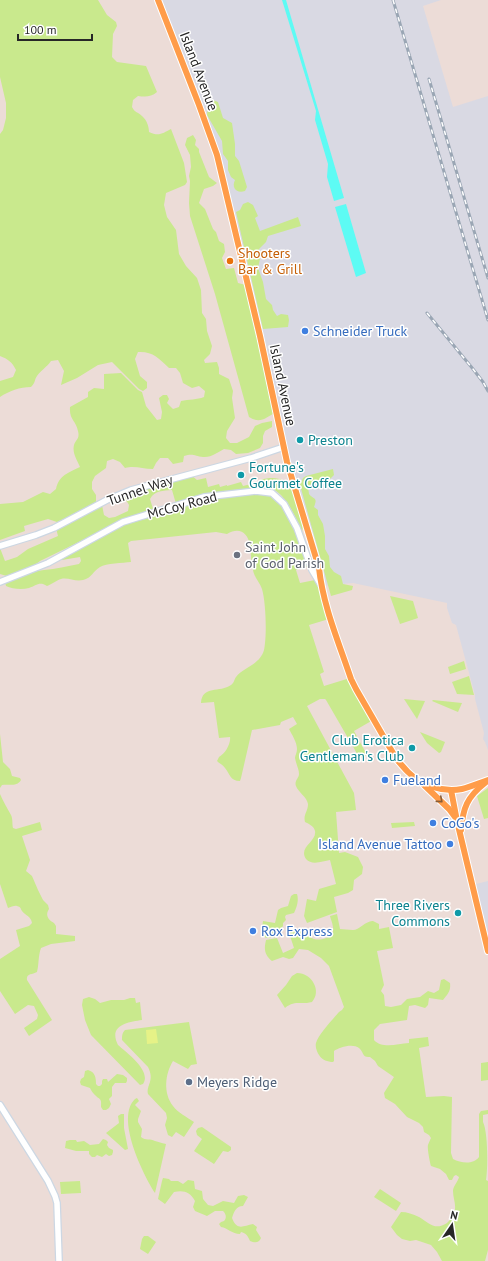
<svg xmlns="http://www.w3.org/2000/svg" width="488" height="1261" font-family="'PT Sans',sans-serif">
<style>
.industrial{fill:#d9d9e3}
.green{fill:#c9e98d}
.pitch{fill:#e6f287}
.water{fill:#5dfbf4}
.lines{fill:none;stroke-linecap:round;stroke-linejoin:round}
.secondary-casing{stroke:#ccd7e3;stroke-width:8}
.primary-casing{stroke:#fff;stroke-width:8}
.secondary{stroke:#fff;stroke-width:5.5}
.primary{stroke:#ff9c49;stroke-width:6}
.rail-casing{stroke:#9aa6b4;stroke-width:3}
.rail{stroke:#fff;stroke-width:1.5;stroke-dasharray:4.5;stroke-linecap:butt}
.oneway{stroke:#885c36}
.food-dot{fill:#e8710a;stroke:#fff;stroke-width:1.5}
.shop-dot{fill:#3f7fe0;stroke:#fff;stroke-width:1.5}
.culture-dot{fill:#0f9aa8;stroke:#fff;stroke-width:1.5}
.worship-dot{fill:#6b7280;stroke:#fff;stroke-width:1.5}
.service-dot{fill:#5c6f8a;stroke:#fff;stroke-width:1.5}
.labels{text-anchor:middle;dominant-baseline:central;stroke-width:3;stroke-linejoin:round;paint-order:stroke}
.street-label{font-size:14px;fill:#272727;stroke:#fff}
.food-label{font-size:14px;fill:#c56008;stroke:#fff;text-anchor:start}
.shop-label{font-size:14px;fill:#366cbe;stroke:#fff;text-anchor:start}
.culture-label{font-size:14px;fill:#0d838f;stroke:#fff;text-anchor:start}
.worship-label{font-size:14px;fill:#5b616d;stroke:#fff;text-anchor:start}
.service-label{font-size:14px;fill:#4e5e75;stroke:#fff;text-anchor:start}
</style>
<rect width="100%" height="100%" fill="#ecdcd7"/>
<g class="industrial">
<path d="M158,0H441L423,6L453,107L488,96V750L485,742L483,739L484,733L475,699V695L456,625L452,623L447,608V603L353,583L321,586L297,496L217,155Z"/>
<path d="M488,881V939L472,885Z"/>
</g>
<g class="green">
<path d="M0,0H98L107,15L116,22L117,26L113,34L112,57L117,62L146,66L157,92C151,97 146,97 138,96L133,100L132,107C136,114 137,111 142,116C147,120 149,127 149,132C159,137 163,133 171,129L184,163L187,182L185,185L166,193L164,205L167,217L176,230L179,254L186,266L197,278L201,290L202,313L206,319L207,331L212,346L210,354L204,360L205,363L217,362L219,368V374L229,379L233,391L232,398L235,418L227,431L226,438L230,443H237L249,437L255,426L262,423L272,421V427L265,431L263,436V443L260,448L248,453L236,454L231,450L224,449C218,452 211,458 203,457C195,456 193,453 184,456L183,462L173,464L168,458H160L156,463L153,469C142,469 135,465 125,468L120,462L113,459L107,461L106,468L95,476L92,482V489L96,495V505L57,522L48,519L24,526L25,531L0,540V504L23,502L43,492L50,494L56,489C59,475 68,473 80,467C77,460 72,453 74,445C76,439 80,439 78,431C76,420 69,420 70,407L88,397V392L94,388L104,389V374L121,373L138,390L142,392L146,406L157,420L161,419L162,412L159,398L163,395H167L169,399L167,403L173,409L179,407L181,401C189,399 197,400 204,397L205,391L199,386L192,388L183,383L180,373L176,368H169C159,358 152,351 138,352L135,359L140,376L147,382V388L143,391L139,389L112,362L98,365L77,378L61,385L64,371L58,360L51,361C47,367 40,371 37,376C34,380 36,382 31,387C20,387 9,391 0,397V381L13,377L16,370C12,362 8,359 0,356V134L3,130L6,118V103L0,77Z"/>
<path d="M213,100L218,102L223,118L232,123L235,144V156L239,161L247,187L245,191C237,194 231,188 235,180L231,177L228,170V161L223,154L222,141L207,115L208,106Z"/>
<path d="M193,135L196,140L195,145L199,149V152L209,177L217,183L213,186L204,189L199,203L205,209L213,229L216,232L219,241L224,244L225,252L222,258L226,269L234,268L238,283L246,285L276,412C266,418 260,424 249,417L215,294L190,216L189,203L190,181L189,176L191,167L190,155L185,145L187,138Z"/>
<path d="M248,202L253,205L258,216L255,218L260,231L298,217L301,226L268,236L266,242L259,249L260,259L258,268L263,282L266,299L272,305L273,310L277,316L281,314L288,315L289,320L288,327L263,329L236,212L240,210L243,204Z"/>
<path d="M333,469L334,475L330,479L309,485L308,487L309,494C314,500 318,497 314,507L318,510V515L323,524L325,536V549L329,556L330,567L334,572L341,576L343,584L353,586L352,590L331,596L300,485L303,478L306,476Z"/>
<path d="M191,475L197,480L206,478L208,487L219,484L220,487L227,485V486L241,482L243,486L259,482L260,480C295,470 296,501 303,526L302,532C292,511 282,480 253,488L252,491C226,493 202,497 176,504L172,490C163,491 155,490 150,499L154,512C181,503 260,478 281,502C294,516 304,547 309,566L296,570L300,583L315,580L319,586L329,619L309,625L324,672L320,674L324,686L350,678L355,689L373,720L354,731L366,753V756L362,758L359,757L326,700L325,699H320L307,706L354,793L356,810L336,812L339,853L345,852L358,857L363,867L362,874L354,880L353,890L348,893L334,897L337,912L307,923L304,916L307,899L316,901L319,889L336,884L330,860C323,861 312,866 306,859C298,847 317,842 315,831C314,826 309,824 305,822C303,814 308,812 308,804C307,797 298,792 296,786C294,781 299,778 299,774C299,769 296,764 295,758C295,755 297,753 297,749C297,742 292,735 289,729L297,724L293,717L281,722L280,725L252,730L241,778L240,781C230,781 230,774 225,768C223,765 220,764 217,761L219,757C225,754 231,744 230,737L219,738L214,702L201,703C202,685 220,693 231,685C234,683 234,680 236,677C243,667 260,665 264,650C267,636 266,603 262,589C260,583 254,577 253,570C251,562 251,554 250,546C248,532 239,527 227,534L216,532L131,541L128,543L131,562C123,563 106,563 100,567C93,571 92,578 83,580C75,582 68,577 61,579C57,580 52,584 47,586C39,581 36,586 29,588C22,590 12,589 6,586L5,582C17,571 30,572 44,570C56,569 67,566 79,564L81,561L80,557L62,560L58,558L99,534L122,522L150,513L122,521L40,561L29,570L10,577L0,574V548L5,561L17,557L28,549L58,536L56,528L102,505L104,515L109,518L115,517L128,511L129,505L123,495L141,488Z"/>
<path d="M390,596L413,601L418,618L400,624Z"/>
<path d="M464,661L466,669L450,674L448,667Z"/>
<path d="M469,676L474,695L457,694L452,682Z"/>
<path d="M404,699L425,701L417,719Z"/>
<path d="M433,700L462,703L458,712L432,701Z"/>
<path d="M420,732L445,742L441,752L439,753L427,743Z"/>
<path d="M0,734L3,762L10,769L12,776L20,778L21,780C17,787 9,784 2,785L0,788Z"/>
<path d="M488,788V818L484,819L477,796Z"/>
<path d="M0,794C3,801 7,808 11,815C13,819 12,824 13,828L16,829L40,822L42,830L22,836L30,860L26,871L32,876L38,890L43,900L48,905L49,909C45,915 48,920 54,923L56,926V934L75,936V941L51,944L41,948C38,956 39,965 37,972C32,975 26,973 27,980L52,1020L29,1036L24,1028L37,1019L38,1015L34,1006L28,1005L15,1014L0,991V959L20,946L16,930L29,926L32,923C31,916 26,916 22,911C20,908 21,907 17,906C15,905 11,907 8,908L0,884Z"/>
<path d="M414,822L415,826L392,828L391,823Z"/>
<path d="M294,894H297C299,900 297,907 294,913L286,915L285,917L286,920L283,923V926L278,932L275,933L276,937L266,938L261,933L263,921L275,923L278,910L281,908L288,906L291,896Z"/>
<path d="M337,914L340,929C344,929 348,930 353,930C359,930 367,920 373,921C375,922 377,923 379,924V929L389,927L393,948L377,951L384,985L381,991L384,995L385,1006L391,1007L401,1005L407,999L420,997L428,991L434,993L439,990L441,980L444,979L450,983C451,991 448,994 443,1000L429,998L428,1005L425,1008L415,1005L409,1006L407,1020L380,1024L374,1030V1040C382,1049 397,1044 409,1043V1039L428,1037L429,1046L419,1048L426,1097L444,1096L452,1097L451,1153L453,1159C461,1163 473,1165 479,1157V1114L481,1111L488,1110V1114L483,1115V1122C488,1132 488,1168 486,1180L488,1181V1250L485,1261H442L437,1252L431,1245L416,1240L410,1241L402,1239L397,1235L391,1227L401,1212C407,1212 413,1214 419,1217C429,1223 435,1231 447,1223C450,1220 453,1217 454,1213C457,1205 453,1199 453,1191C453,1186 458,1182 459,1177L456,1175L454,1176L452,1180H449L446,1174L440,1169L431,1166C430,1163 427,1148 428,1145C429,1142 430,1140 431,1138L429,1135L424,1132L423,1127L419,1123L407,1117L395,1104L385,1098L384,1093L394,1077L378,1066L375,1061L370,1057C362,1058 364,1052 359,1048C353,1043 339,1047 334,1051V1061L333,1062C328,1062 322,1060 319,1055C317,1052 315,1047 316,1043C318,1035 333,1019 339,1012L342,1010L344,1007L329,966L321,958L308,950L299,949L293,958L289,959L283,957L272,961C264,954 264,949 266,940L277,938L283,953L294,948L289,933C291,932 295,930 297,930C306,930 308,937 314,939C320,941 332,938 333,931C334,927 331,920 330,916Z"/>
<path d="M297,973C312,973 322,991 312,1002C301,1005 295,1000 285,1008L277,995L286,985L292,976Z"/>
<path d="M89,997L95,999L100,1003L111,1000H124L130,998H135L136,1003L140,1002L142,1020C128,1022 108,1025 118,1045C127,1053 152,1071 143,1084L140,1085L91,1035L85,1020L82,1005L83,999Z"/>
<path d="M189,1022L197,1064L191,1065L188,1069L173,1061C165,1074 163,1093 173,1106C178,1113 187,1117 194,1122L184,1137L176,1132L172,1137L168,1135L165,1125L167,1118L166,1113L148,1094C146,1085 155,1081 148,1067L122,1040C122,1036 122,1033 125,1030Z"/>
<path d="M488,1062V1080L481,1081V1063Z"/>
<path d="M88,1070C95,1072 96,1077 96,1084L98,1086H100L102,1084V1081L103,1079H107L108,1082L117,1074L123,1075L127,1078V1081L126,1083H115L112,1087V1096L109,1099L111,1104L109,1108L106,1110H103L101,1107C102,1097 99,1100 94,1094C92,1092 91,1090 90,1088L81,1085L80,1082L81,1079L84,1077L85,1071Z"/>
<path d="M137,1098L139,1101L135,1105L141,1111L138,1119V1122L142,1129L141,1137C146,1141 150,1138 155,1141C159,1142 161,1143 166,1144L155,1193C143,1174 115,1118 135,1099Z"/>
<path d="M121,1114H124V1128L128,1149L125,1150L106,1133L119,1123L118,1116Z"/>
<path d="M202,1127L231,1147V1150L228,1152L223,1151L214,1164L194,1151L202,1139L197,1135L196,1131L198,1128Z"/>
<path d="M103,1139L106,1140L108,1142L107,1145L109,1148L113,1150V1152L112,1155L109,1156L106,1154L102,1157L97,1155L95,1157H92L89,1154V1151H76L65,1148L66,1141L70,1140H76L77,1142L84,1141L90,1145L99,1144Z"/>
<path d="M163,1178L169,1179L171,1181H178L183,1184L188,1180L194,1181L195,1189L202,1191L203,1199L208,1205L213,1206L223,1201L234,1203L238,1196L244,1195L248,1197L243,1206C236,1206 234,1212 232,1218C237,1231 243,1226 253,1224L257,1227L256,1230L261,1238C259,1243 255,1243 250,1241C248,1236 246,1233 241,1232L240,1234C232,1234 228,1228 221,1227L219,1224L221,1222L224,1221C227,1218 226,1214 223,1211H215L207,1216L195,1211L193,1207L195,1201C190,1192 184,1190 174,1192L165,1204L158,1199L162,1181Z"/>
<path d="M80,1181L81,1193L61,1194L60,1182Z"/>
<path d="M380,1189L401,1203L396,1211L374,1197Z"/>
<path d="M144,1236H148L156,1242L148,1254L140,1249L142,1239Z"/>
</g>
<path class="pitch" d="M156,1029L158,1043L147,1044L146,1030Z"/>
<g class="water">
<path d="M282,0H286L344,198L334,201L327,177L328,164L315,120L316,111Z"/>
<path d="M346,204L366,273L356,277L335,207Z"/>
</g>
<g class="lines">
<g class="secondary-casing">
<g id="secondary">
<path d="M0,546L36,535L54,528L107,500L131,490L251,458L284,447"/>
<path d="M0,582L48,563L123,522L204,497L256,491L272,493L284,504L297,528L312,570L321,585"/>
<path d="M0,1105L48,1181L55,1196L57,1203L59,1261"/>
</g>
</g>
<g class="primary-casing">
<g id="primary">
<path d="M158,0L199,105L217,155L260,336L287,462L319,568C323,606 339,643 351,679L356,689L397,760C401,764 404,768 408,772C421,785 443,793 462,789C471,787 479,783 488,780"/>
<path d="M424,785L449,809L455,817"/>
<path d="M451,790L457,821L488,951"/>
<path d="M461,830C463,808 467,797 485,783"/>
</g>
</g>
<use href="#secondary" class="secondary"/>
<use href="#primary" class="primary"/>
<g class="rail-casing">
<g id="rail">
<path d="M393,0L488,320"/>
<path d="M429,79L488,278"/>
<path d="M427,313L473,369L483,382L488,391"/>
</g>
</g>
<use href="#rail" class="rail"/>
</g>
<defs><path id="oneway-chevron" d="M-2-3.5L2.5 0L-2 3.5" fill="none" stroke-width="1.6" stroke-linecap="round" stroke-linejoin="round"/></defs>
<use class="oneway" href="#oneway-chevron" transform="translate(440 800) rotate(41)"/>
<circle class="food-dot" cx="230" cy="261" r="4"/>
<g class="shop-dot">
<circle cx="305" cy="331" r="4"/>
<circle cx="385" cy="780" r="4"/>
<circle cx="433" cy="823" r="4"/>
<circle cx="450" cy="844" r="4"/>
<circle cx="253" cy="931" r="4"/>
</g>
<g class="culture-dot">
<circle cx="300" cy="440" r="4"/>
<circle cx="241" cy="475" r="4"/>
<circle cx="412" cy="748" r="4"/>
<circle cx="458" cy="913" r="4"/>
</g>
<circle class="worship-dot" cx="237" cy="555" r="4"/>
<circle class="service-dot" cx="189" cy="1082" r="4"/>
<g class="labels">
<g class="street-label">
<text transform="translate(199 71) rotate(69)">Island Avenue</text>
<text transform="translate(283 385) rotate(78)">Island Avenue</text>
<text transform="translate(140 490) rotate(-19)">Tunnel Way</text>
<text transform="translate(182 505) rotate(-15)">McCoy Road</text>
</g>
<g class="food-label">
<text x="238" y="253">Shooters<tspan x="238" dy="16">Bar &amp; Grill</tspan></text>
</g>
<g class="shop-label">
<text x="313" y="331">Schneider Truck</text>
<text x="393" y="780">Fueland</text>
<text x="441" y="823">CoGo's</text>
<text x="442" y="844" text-anchor="end">Island Avenue Tattoo</text>
<text x="261" y="931">Rox Express</text>
</g>
<g class="culture-label">
<text x="308" y="440">Preston</text>
<text x="249" y="467">Fortune's<tspan x="249" dy="16">Gourmet Coffee</tspan></text>
<text x="404" y="740" text-anchor="end">Club Erotica<tspan x="404" dy="16">Gentleman's Club</tspan></text>
<text x="450" y="905" text-anchor="end">Three Rivers<tspan x="450" dy="16">Commons</tspan></text>
</g>
<g class="worship-label">
<text x="245" y="547">Saint John<tspan x="245" dy="16">of God Parish</tspan></text>
</g>
<g class="service-label">
<text x="197" y="1082">Meyers Ridge</text>
</g>
</g>
<g transform="translate(452 1225) rotate(13)" stroke="#ffffff" stroke-width="3" paint-order="stroke">
<path d="M0-3L7 15L0 10L-7 15Z" fill="#272727"/>
<text y="-6" font-size="11" font-weight="bold" text-anchor="middle" fill="#272727">N</text>
</g>
<path d="M18 34v6h74v-6" fill="none" stroke="#272727" stroke-width="2"/>
<text x="24" y="34" font-size="12" fill="#272727" stroke="#ffffff" stroke-width="3" paint-order="stroke">100 m</text>
</svg>
